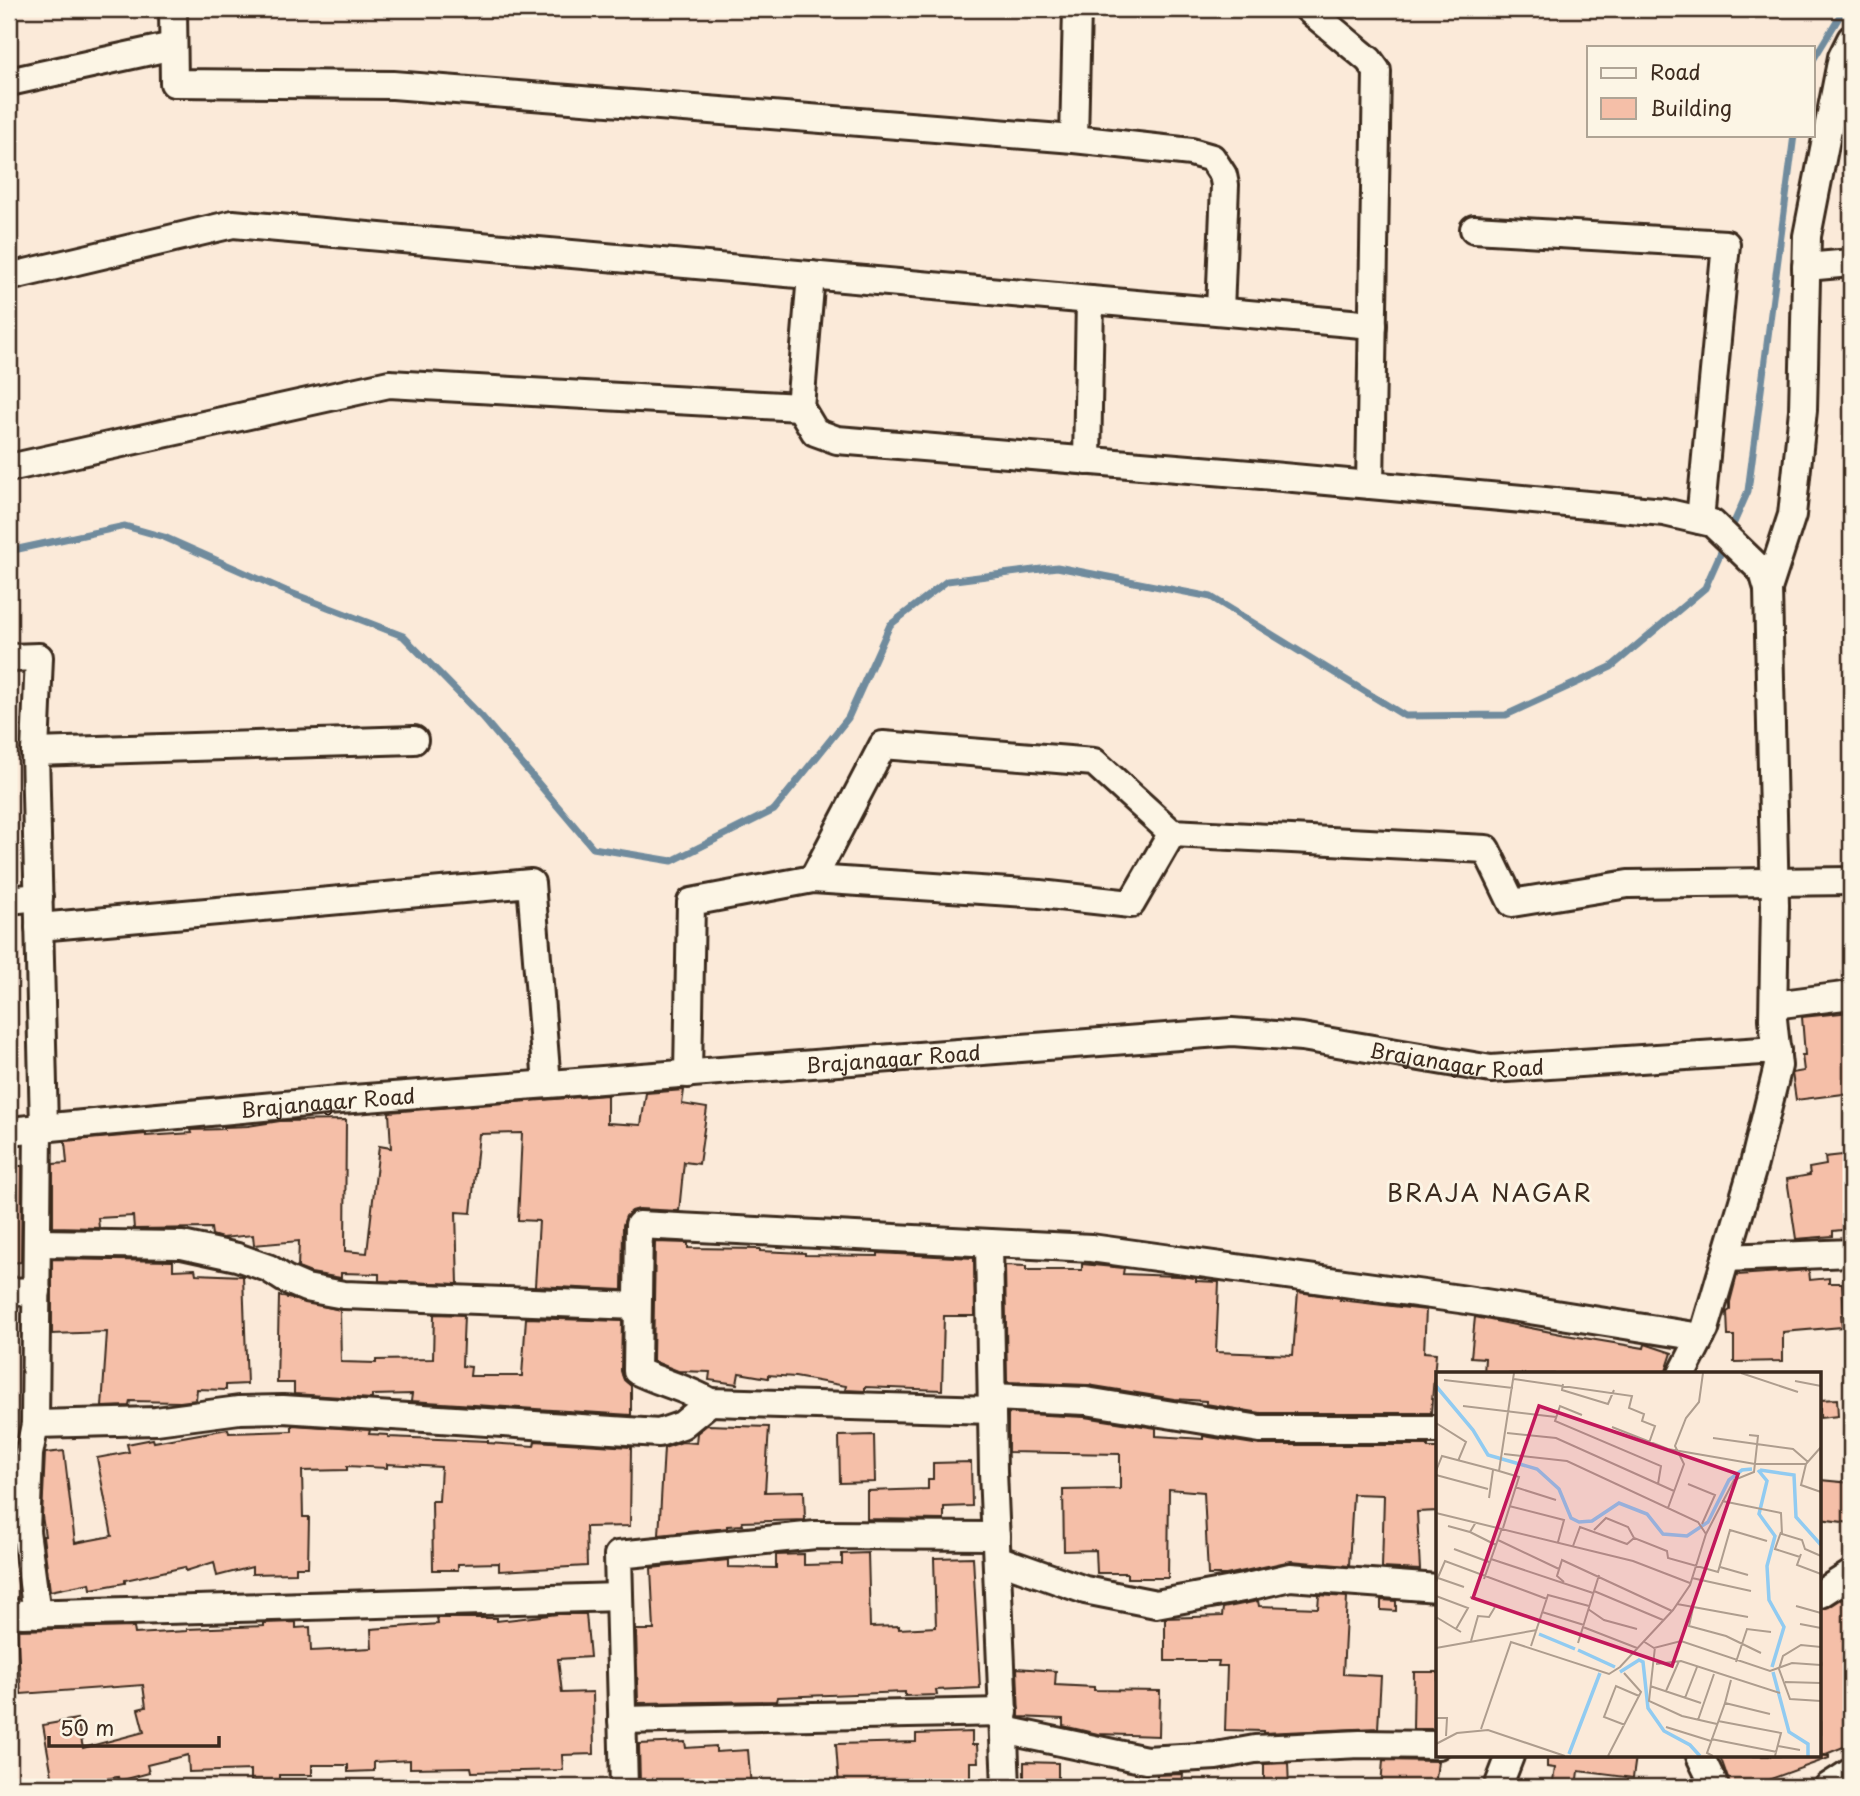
<svg xmlns="http://www.w3.org/2000/svg" width="1860" height="1796" font-family="'Playpen Sans',sans-serif">
<style>
.lines{fill:none;stroke-linecap:round;stroke-linejoin:round}
.stream{stroke:#6f8b9d;stroke-width:7}
.building{fill:#f5bfa8;stroke:#3b2a1e;stroke-width:2}
.minor-casing{stroke:#3b2a1e;stroke-width:32}
.minor{stroke:#fcf5e5;stroke-width:26}
.labels{text-anchor:middle;dominant-baseline:central;stroke-width:6;stroke-linejoin:round;paint-order:stroke}
.street-label{font-size:21px;fill:#3b2a1e;stroke:#fcf5e5}
.quarter-label{font-size:24px;letter-spacing:2px;fill:#3b2a1e;stroke:#fcf5e5}
.inset-river{fill:none;stroke:#91cbf1;stroke-width:3.5}
.inset-road{fill:none;stroke:#ae9d8e;stroke-width:2}
.view{fill:#c2185b;fill-opacity:0.15;stroke:#c2185b;stroke-width:3.5}
.inset-edge{fill:none;stroke:#3b2a1e;stroke-width:3.5}
</style>
<rect width="100%" height="100%" fill="#fbead9"/>
<filter id="ink" filterUnits="userSpaceOnUse"><feTurbulence type="fractalNoise" baseFrequency=".0143" numOctaves="2"/><feDisplacementMap in="SourceGraphic" scale="14" xChannelSelector="R" yChannelSelector="G"/><feConvolveMatrix kernelMatrix="1 2 1 2 8 2 1 2 1" color-interpolation-filters="sRGB"/></filter>
<g filter="url(#ink)">
<g class="lines">
<g class="stream">
<path d="M1813,60L1844,9"/>
<path d="M9,551L125,526L164,537L286,591L403,636L483,718L593,848L672,861L774,810L848,718L890,625L947,581L1057,567L1211,597L1405,716L1506,715L1611,667L1705,588L1748,491L1794,135"/>
</g>
</g>
<g class="building">
<path d="M1851,1012V1093L1796,1100L1792,1073L1804,1071L1802,1055H1805L1802,1017Z"/>
<path d="M684,1090L682,1104L707,1108L699,1164L684,1162L679,1211L639,1209L632,1211L626,1216L623,1225L622,1290L535,1286L539,1221L518,1220L522,1133L479,1134L471,1213L456,1212L458,1284L379,1281V1274L341,1273V1278L311,1273L298,1268L299,1241L254,1245L253,1235L222,1238L212,1235L211,1228L134,1229L133,1216L98,1218L99,1228L53,1227V1164L67,1163L65,1141L146,1134V1136L192,1133L191,1130L224,1129V1127L248,1126L280,1121L346,1120L345,1251L367,1253L379,1146L391,1148L389,1112L607,1095V1123L641,1125L646,1093Z"/>
<path d="M1851,1154V1229L1833,1231V1236L1796,1239L1787,1179L1810,1175L1809,1168L1826,1165L1825,1157Z"/>
<path d="M9,1166H22L21,1262L9,1263Z"/>
<path d="M655,1242L688,1243V1248L760,1249V1251L805,1253V1255L878,1256V1253L974,1258L975,1316H944L942,1390L865,1387V1391L845,1390L846,1386L795,1377L768,1375V1378L739,1373L737,1384L709,1380L710,1372L678,1371L653,1361Z"/>
<path d="M52,1259L173,1261V1270L195,1269L196,1274L243,1276L247,1384L226,1385V1390L197,1389L196,1400L180,1402L130,1401L129,1406L102,1407L107,1332L52,1334Z"/>
<path d="M1082,1264L1124,1268L1123,1274L1178,1276L1196,1278V1281L1219,1282L1216,1352L1293,1355L1298,1292L1341,1298L1340,1300L1426,1310L1424,1352L1436,1353L1431,1413H1261L1206,1404V1401L1174,1399L1088,1385L1007,1382L1005,1265L1026,1266V1270H1082Z"/>
<path d="M1809,1270L1810,1280L1829,1278V1283H1842L1844,1314L1841,1315L1842,1327L1783,1332V1361L1734,1362V1336H1728L1727,1312L1730,1310V1302L1737,1275Z"/>
<path d="M279,1296L340,1310L341,1362L376,1363V1360L433,1359L434,1314L464,1315L462,1366L471,1367L470,1376H522L526,1318L622,1321L621,1371L624,1380L631,1386V1415L411,1401L412,1394L372,1395V1399L294,1394V1383H277Z"/>
<path d="M1475,1317L1566,1335L1644,1348L1645,1344L1672,1353L1665,1374H1484L1485,1358L1471,1357Z"/>
<path d="M1837,1399L1838,1416L1820,1418V1400Z"/>
<path d="M1008,1413L1084,1417L1156,1428V1436L1203,1439V1436L1260,1445H1428V1448H1438V1511L1417,1512L1420,1570L1382,1568L1384,1495L1353,1494L1349,1566L1291,1561L1226,1575H1208L1204,1492L1169,1489L1168,1578H1127V1573H1097L1096,1550L1064,1551L1063,1490L1120,1489V1454L1008,1452Z"/>
<path d="M292,1425L370,1430L369,1434L388,1435V1437L488,1441V1443L534,1446L535,1441L631,1447L630,1526L586,1527L587,1566L499,1571V1563L458,1564V1570H433L432,1501H439L441,1467L387,1464V1468L347,1466V1470L302,1471L303,1517H309L308,1567H296V1573L252,1574V1567L217,1576L214,1562L186,1571L185,1567L125,1580V1583L91,1589L90,1583L50,1591L43,1536H45L42,1516L45,1453L64,1451L75,1543L112,1536L97,1458L129,1452L127,1444L153,1439L154,1442L228,1429L229,1433L292,1431Z"/>
<path d="M707,1425L769,1427L765,1492L804,1491L805,1520L742,1522L743,1525L727,1526V1528L659,1535L664,1448L682,1442L696,1443L697,1433Z"/>
<path d="M874,1435L875,1482L840,1483L839,1436Z"/>
<path d="M971,1462L972,1506L944,1507V1520L867,1519V1491L928,1489V1479H933V1463Z"/>
<path d="M1820,1480L1851,1483V1523L1820,1519Z"/>
<path d="M868,1553L870,1627L899,1626V1629L936,1627L934,1558L973,1557L980,1688L936,1690L937,1695L905,1696V1692L778,1697L777,1701L638,1703L636,1630H654L651,1568L728,1560V1567L776,1568V1555L804,1554V1565L842,1564V1554Z"/>
<path d="M1851,1593V1740L1845,1742L1846,1746L1821,1756H1829V1758L1765,1781L1767,1787H1731L1720,1756H1820V1610L1829,1607Z"/>
<path d="M1319,1595L1347,1597L1343,1674L1381,1676L1378,1728L1263,1733V1731L1225,1730L1227,1666H1218L1219,1661H1165V1618L1222,1616L1223,1608L1258,1601L1259,1606L1318,1608Z"/>
<path d="M1381,1600L1396,1601V1611L1381,1610Z"/>
<path d="M558,1614H586L590,1657L558,1659L562,1693L593,1692L594,1754L562,1755L563,1770L472,1772L471,1767L410,1768V1760L374,1762V1771L348,1772V1765H312V1775H279V1781H251V1770L189,1772L188,1755L147,1765L149,1773L119,1781L118,1777L54,1787L43,1725L77,1719L83,1748L144,1732L138,1709L146,1707L143,1685L21,1694L17,1630L134,1627L135,1634L187,1631V1629L264,1626V1623L296,1622V1628L310,1627L311,1651L372,1648L371,1629L438,1624L437,1618H497V1621Z"/>
<path d="M1017,1668L1056,1671L1055,1685L1094,1687V1690L1160,1691L1159,1736L1098,1734L1063,1726V1719L1019,1717Z"/>
<path d="M1414,1672H1438V1729H1413Z"/>
<path d="M972,1732V1745H977L978,1762H970V1787H839L836,1744L916,1742V1734Z"/>
<path d="M685,1742L686,1748L716,1746V1752L748,1750L751,1787H651V1782L640,1783L639,1744Z"/>
<path d="M1547,1756H1636L1633,1778L1579,1771L1577,1787H1552L1555,1768L1547,1767Z"/>
<path d="M1383,1760L1438,1761L1435,1787H1381Z"/>
<path d="M1024,1762L1058,1763V1787H1024Z"/>
<path d="M1288,1763L1289,1787H1264V1764Z"/>
<path d="M1183,1774L1182,1787H1156L1157,1775Z"/>
</g>
<g class="lines">
<g class="minor-casing">
<g id="minor">
<path d="M173,9L174,83L393,85L1074,139L1191,152L1212,158L1223,175L1225,185L1220,311"/>
<path d="M1308,9L1369,60L1377,71L1370,485"/>
<path d="M9,82L173,46"/>
<path d="M1074,139L1077,9"/>
<path d="M1474,229L1726,244L1700,520"/>
<path d="M1806,267L1851,263"/>
<path d="M811,275L800,407L815,432L837,440L1250,474L1664,512L1712,523L1763,572L1768,589"/>
<path d="M9,277L233,224L1373,325"/>
<path d="M1087,461L1090,300"/>
<path d="M9,468L389,384L800,407"/>
<path d="M9,658L39,657L35,752L44,1127"/>
<path d="M35,752L414,740"/>
<path d="M813,879L883,745L1094,762L1172,833L1486,849L1512,903L1628,884L1851,881"/>
<path d="M9,900L39,897"/>
<path d="M39,927L531,883L547,1084"/>
<path d="M1774,1005L1851,995"/>
<path d="M688,1074L691,902L813,879L1040,894L1131,904L1172,833"/>
<path id="s1" d="M9,1131L327,1101L1232,1032L1302,1037L1491,1069L1777,1050"/>
<path d="M37,1243L182,1245L237,1257L268,1268L285,1279L306,1288L344,1295L637,1306"/>
<path d="M989,1243L993,1471L1006,1787"/>
<path d="M1726,1258L1851,1253"/>
<path d="M9,1292L37,1291"/>
<path d="M1682,1374L1705,1329L1754,1164L1778,1066L1773,1019L1775,905L1768,589L1792,515L1803,410L1807,236L1842,57L1851,39"/>
<path d="M992,1397L1086,1401L1260,1429H1438"/>
<path d="M992,1410L710,1402C687,1388 661,1383 637,1371L639,1225L1091,1248L1460,1299L1701,1337"/>
<path d="M35,1424L156,1421L239,1410L283,1409L659,1433L682,1425L710,1402"/>
<path d="M997,1559L1085,1590L1156,1604L1243,1588L1290,1577L1438,1588"/>
<path d="M1820,1594L1851,1574"/>
<path d="M9,1613L23,1614L619,1597"/>
<path d="M37,1614L26,1531L29,1454L35,1424L38,1128"/>
<path d="M622,1720L1004,1712"/>
<path d="M1004,1730L1146,1760L1216,1756L1255,1749L1360,1744L1438,1745"/>
<path d="M1700,1756L1715,1787"/>
<path d="M624,1787L618,1555L816,1535L996,1536"/>
<path d="M1498,1787L1510,1756"/>
<path d="M1828,1787L1851,1772"/>
</g>
</g>
<use href="#minor" class="minor"/>
</g>
</g>
<g class="labels">
<g class="street-label">
<text stroke="none"><textPath href="#s1" startOffset="1454">Brajanagar Road</textPath></text>
<text stroke="none"><textPath href="#s1" startOffset="887">Brajanagar Road</textPath></text>
<text stroke="none"><textPath href="#s1" startOffset="320">Brajanagar Road</textPath></text>
</g>
<g class="quarter-label">
<text x="1490" y="1192">BRAJA NAGAR</text>
</g>
</g>
<g transform="translate(1436 1372)">
<rect width="385" height="385" fill="#fbead9"/>
<path class="inset-river" d="M0,14L37,58L52,83L101,97L123,117L135,146L143,150L156,149L183,131L211,142L227,162L251,164L272,150L293,108L306,98L316,97M322,98L331,109L323,142L339,164L331,194L333,228L348,255L336,295M324,98L358,103L360,145L385,173M103,262L139,277M142,278L179,295M184,300L203,288L207,290L212,336L228,359L254,373L264,384M337,300L353,360L372,372V384M133,382L164,301"/>
<path class="inset-road" d="M305,1L362,20M78,7L196,24L193,36L208,42L206,49L219,54L213,71M8,8L77,16M359,9L385,14M127,12L126,18L172,32L178,18M27,34L120,45M146,43L124,34L119,49L225,94L222,112M0,51L30,70L22,89M176,55L232,77L319,92H370L385,75M71,61L120,66L238,119M277,66L357,77L372,90M68,82L131,89L262,150L270,162M370,92L365,113L385,120M0,99L6,84L63,99L78,1M63,99L83,105L67,156M0,103L52,117M252,112L279,123L266,152M79,115L120,128M53,126L57,98M286,129L345,141L346,162L366,168L369,177L385,184M73,134L128,148L122,170M232,136L248,92L239,74L250,46L263,30L267,1M0,141L197,189L254,211M12,154L34,160L40,150M158,158L170,146L192,155L198,166L231,179L232,186L282,200L294,158L331,169M34,160L60,173M345,160L339,177L364,185M62,168L123,197M137,174L144,155L191,172L198,166M18,177L53,190M365,182L361,193L385,202M55,187L157,221M284,195L312,203M2,206L28,215M256,206L315,219M48,207L66,156M0,210L9,189L111,227M128,210L121,204L126,188L236,239M158,219L227,248M0,224L32,236L20,257M34,225L104,249M241,232L312,245M360,234L385,241M257,236L253,254L290,264L325,281M152,237L168,248L201,257M106,240L148,253M0,245L25,260M364,252L385,256M147,255L201,276M35,269L42,244L53,245L59,235M207,269L218,276L245,269L334,299L356,291L385,293M142,271L163,203M95,274L112,223L153,234M219,275L213,329L246,344L281,352M385,275L365,273L347,284L343,297L354,327L385,329M0,276L101,258M300,290L311,257L335,260M220,292L245,289L344,321M295,308L289,331L334,342M349,310L385,311M214,314L265,331M230,319L243,289M249,326L261,295M0,346H11L10,364M262,348L278,302M282,349L345,361L339,384M189,353L168,345L180,314L203,324M230,355L275,369M45,357L75,270L173,302L184,295L237,238L254,213L270,162L298,108L318,100L322,64L313,63M275,367L341,380M0,372L21,361L52,358L129,384M342,374L364,378M172,384L205,320L188,301M277,384L271,381L289,331"/>
<path class="view" d="M103,34L302,102L236,294L37,226Z"/>
<rect width="385" height="385" class="inset-edge"/>
</g>
<rect width="1860" height="1796" fill="none" stroke="#fcf5e5" stroke-width="35"/>
<rect x="18" y="18" width="1825" height="1761" fill="none" stroke="#3b2a1e" stroke-width="2.5" filter="url(#ink)"/>
<rect x="1587" y="46" width="228" height="91" fill="#fcf5e5" stroke="#afa495" stroke-width="2"/>
<rect x="1601" y="68" width="35" height="10" fill="#fcf5e5" stroke="#afa495" stroke-width="2"/>
<text x="1650" y="80" font-size="21" fill="#3b2a1e">Road</text>
<rect x="1601" y="98" width="35" height="21" fill="#f5bfa8" stroke="#afa495" stroke-width="2"/>
<text x="1650" y="116" font-size="21" fill="#3b2a1e">Building</text>
<path d="M49 1736v10h170v-10" fill="none" stroke="#3b2a1e" stroke-width="3.5"/>
<text x="60" y="1736" font-size="21" fill="#3b2a1e" stroke="#fcf5e5" stroke-width="5" paint-order="stroke">50 m</text>
</svg>
